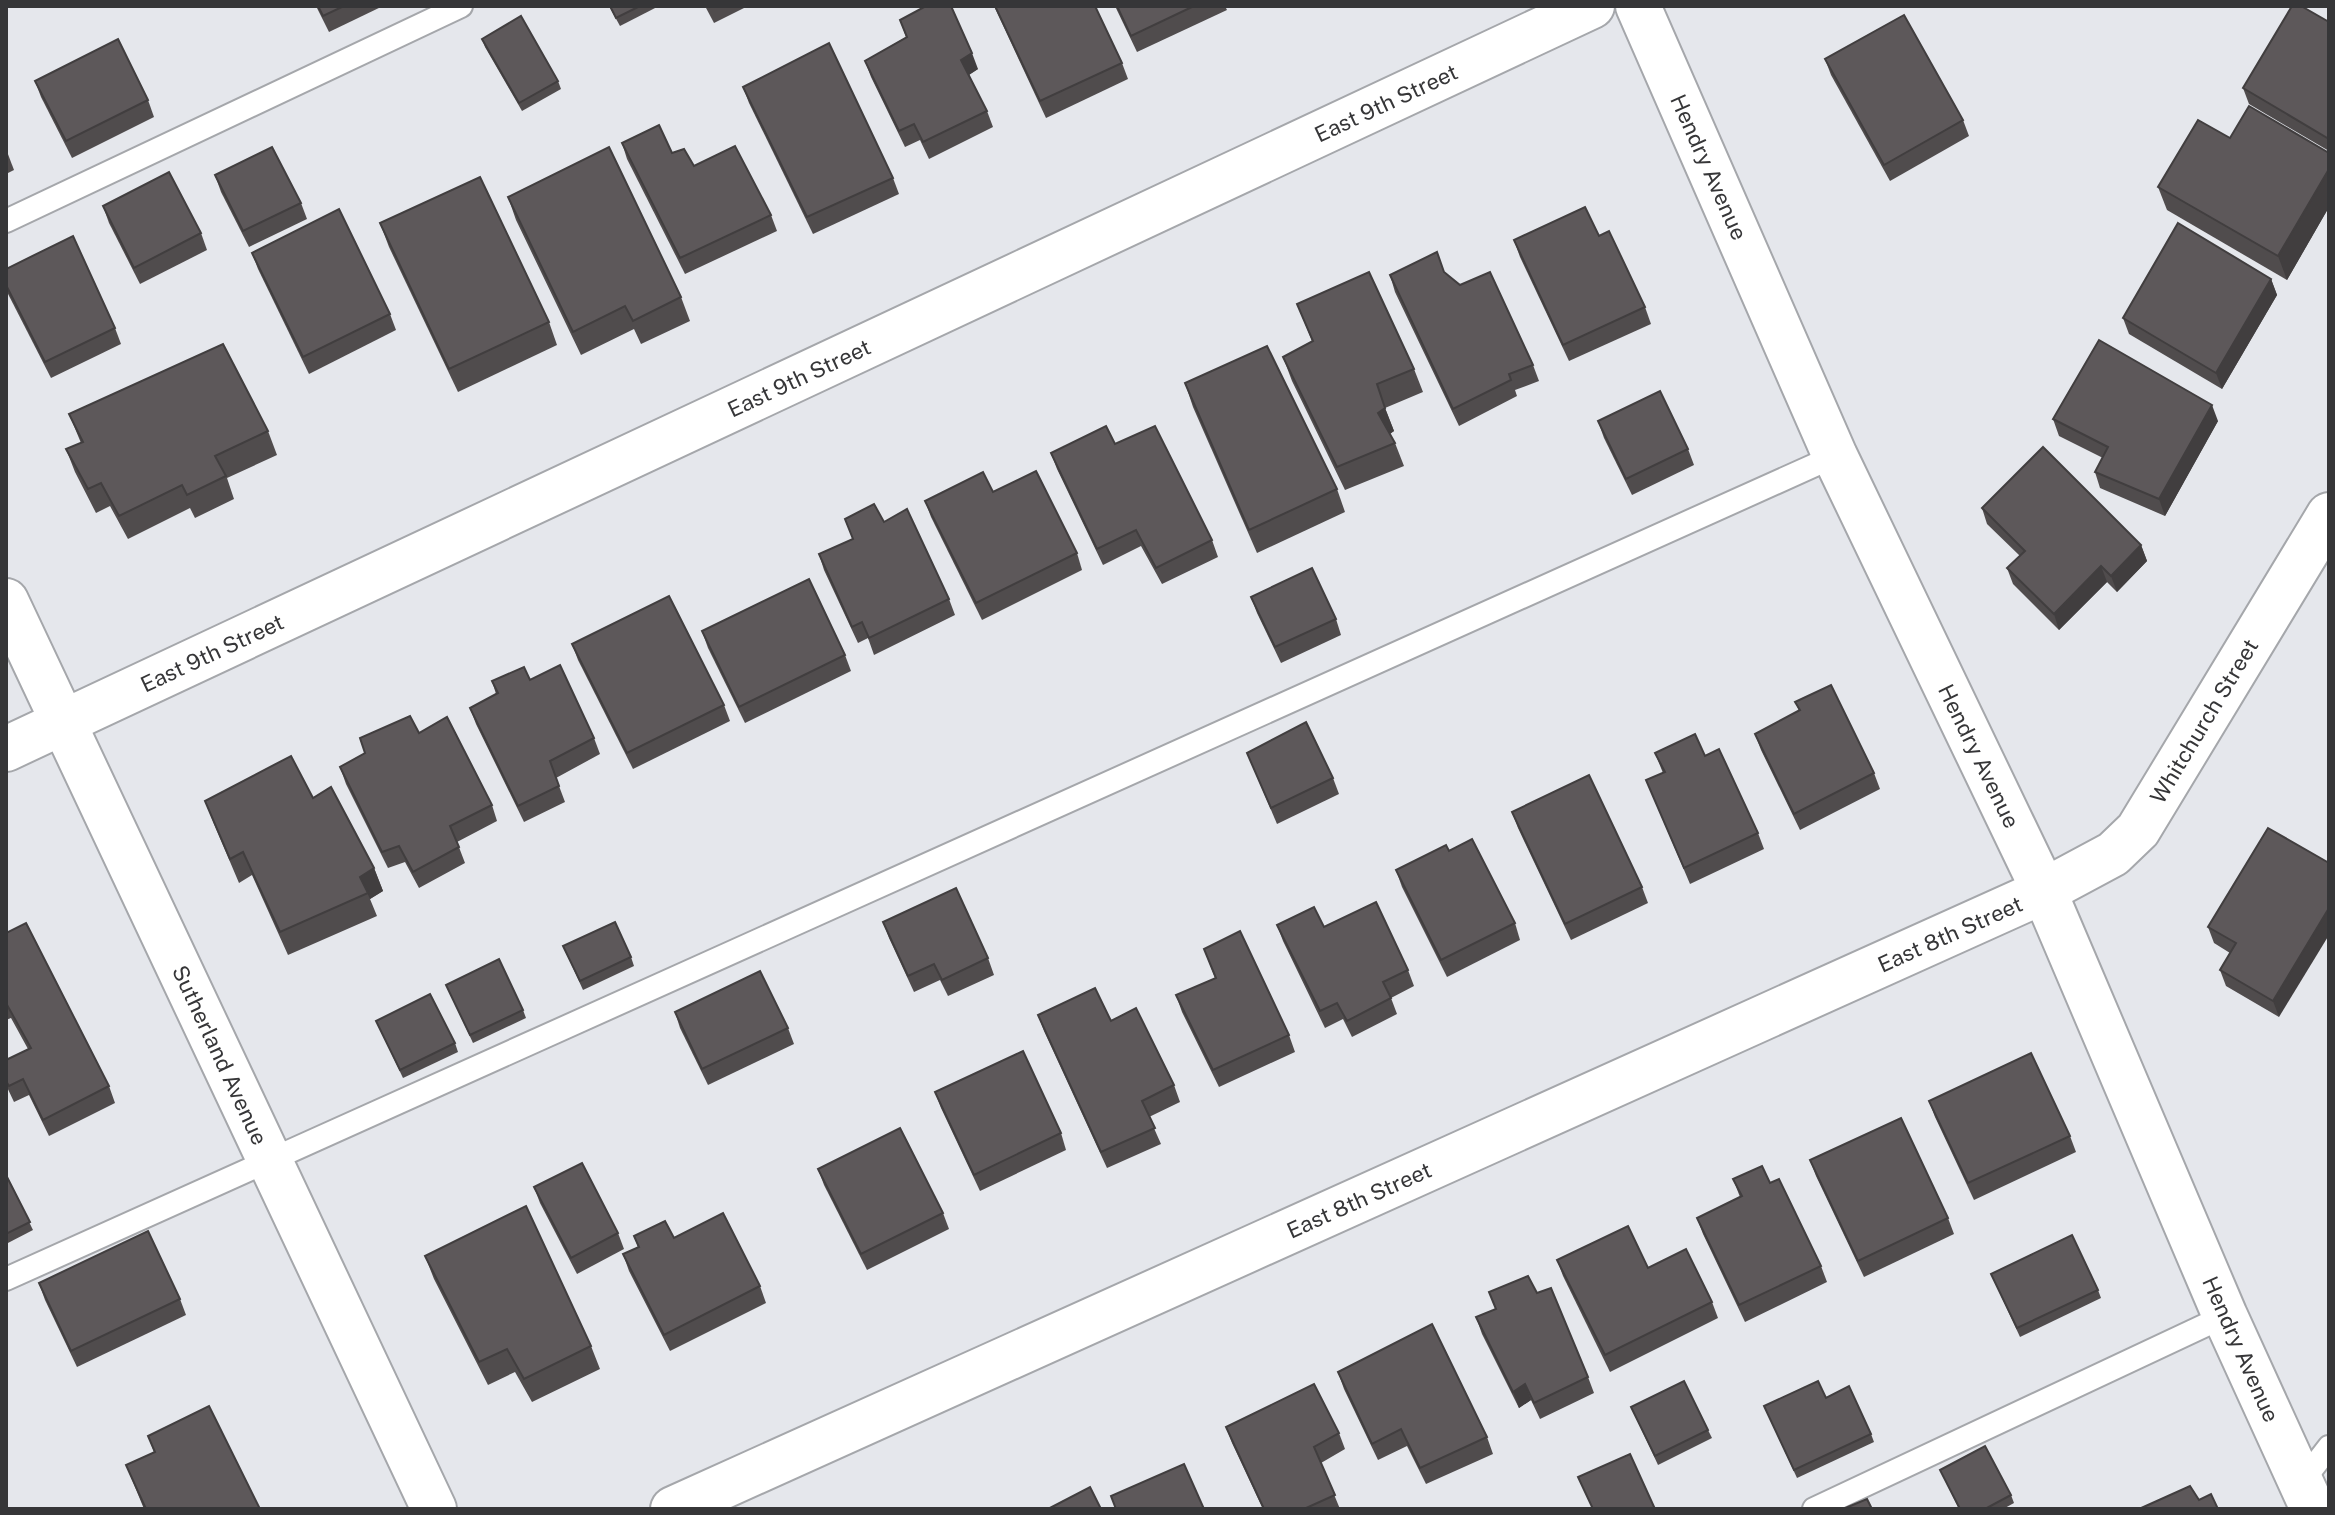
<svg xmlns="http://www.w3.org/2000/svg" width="2335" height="1515" font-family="'Public Sans',sans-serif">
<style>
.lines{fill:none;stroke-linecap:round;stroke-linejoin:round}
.service-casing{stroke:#a5a7ab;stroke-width:26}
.minor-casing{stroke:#a5a7ab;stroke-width:48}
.service{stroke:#fff;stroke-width:22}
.minor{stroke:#fff;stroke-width:44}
.wall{fill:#504c4d}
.shaded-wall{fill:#413e3f}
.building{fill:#5d585a;stroke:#413e3f;stroke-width:2}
.labels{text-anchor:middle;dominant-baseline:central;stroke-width:8;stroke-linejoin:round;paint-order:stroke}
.street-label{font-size:22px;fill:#363638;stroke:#fff}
</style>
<rect width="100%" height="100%" fill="#e5e7ec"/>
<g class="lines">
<g class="service-casing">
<g id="service">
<path d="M6,221L461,6"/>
<path d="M6,1279L1835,456"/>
<path d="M2301,1483L2329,1447"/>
<path d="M1814,1509L2225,1316"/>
</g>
</g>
<g class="minor-casing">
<g id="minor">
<path d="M1638,6L1835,456L2044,891L2225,1316L2313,1509"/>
<path d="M6,601L434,1509"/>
<path d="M6,749L1592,6"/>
<path d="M673,1509L2044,891L2113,854L2138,830L2329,515"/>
</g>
</g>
<use href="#service" class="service"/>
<use href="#minor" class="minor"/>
</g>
<g class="wall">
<path d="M316,6H383L329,32Z"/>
<path d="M609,6H659L620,26Z"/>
<path d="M705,6H748L714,23Z"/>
<path d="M994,6H1095L1122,63L1128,79L1046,118Z"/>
<path d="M1115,6H1225L1227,10L1137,52Z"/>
<path d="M900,20L978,69L969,75L987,111L993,127L929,159L920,140L905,147L871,77L865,61L906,37Z"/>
<path d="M2329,22V151L2249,104L2243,88Z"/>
<path d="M482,39L558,81L561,89L522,111L485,47Z"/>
<path d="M1825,59L1963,120L1969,136L1890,181L1831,75Z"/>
<path d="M35,81L148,100L154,117L72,158L41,97Z"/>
<path d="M743,87L893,178L899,194L813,234L749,103Z"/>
<path d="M622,143L672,153L694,166L771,215L777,231L685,274L627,159Z"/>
<path d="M6,149L14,170L6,174Z"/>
<path d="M2329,153V207L2287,280L2167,210L2158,187Z"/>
<path d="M215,175L301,203L307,219L249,247L221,192Z"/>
<path d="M508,197L681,297L690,321L641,344L634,329L581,355L516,220Z"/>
<path d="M103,206L201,233L207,250L140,284L109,223Z"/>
<path d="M380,223L549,322L557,345L458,392L389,247Z"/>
<path d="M1599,236L1645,307L1651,324L1569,361L1520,257L1514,240Z"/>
<path d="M252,253L390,314L396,330L309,374L258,269Z"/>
<path d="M6,269L115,328L121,344L51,378L6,290Z"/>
<path d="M1444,272L1533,365L1539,381L1515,390L1517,396L1459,426L1395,292L1390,275Z"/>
<path d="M2271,279L2277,295L2222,389L2129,334L2123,318Z"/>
<path d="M1297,304L1414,369L1423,392L1385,408L1394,431L1390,434L1395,443L1404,466L1345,490L1292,381L1283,357L1312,341Z"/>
<path d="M1185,383L1337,489L1345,512L1257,553L1193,407Z"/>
<path d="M69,414L268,431L277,455L227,478L234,499L195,518L190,508L128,539L110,506L96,513L75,472L66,449L81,443Z"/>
<path d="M2053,419L2218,421L2165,516L2100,488L2095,472L2103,458L2059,436Z"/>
<path d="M1598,421L1688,449L1694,465L1632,495L1604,438Z"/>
<path d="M1115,444L1212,540L1218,557L1162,584L1141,546L1103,565L1057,469L1051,453Z"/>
<path d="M993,492L1077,553L1082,570L982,620L931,517L925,501Z"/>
<path d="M1982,508L2141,545L2147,561L2117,592L2107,582L2059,630L2013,584L2007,568L2020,556L1987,524Z"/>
<path d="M884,522L949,599L955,615L874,655L868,638L858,643L824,570L819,554L852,539Z"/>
<path d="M1251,597L1336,619L1341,635L1281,663L1257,613Z"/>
<path d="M702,631L845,655L851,671L745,723L708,648Z"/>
<path d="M572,644L724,705L730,721L633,769L578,660Z"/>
<path d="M530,680L594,738L600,754L556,778L565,802L524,822L476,724L470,708L496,694L492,681Z"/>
<path d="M1795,702L1874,773L1880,789L1800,830L1761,750L1755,734L1799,711Z"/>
<path d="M419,733L492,805L497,821L457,842L465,863L419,888L405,862L388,868L346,784L340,767Z"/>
<path d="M1247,753L1333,778L1339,794L1277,824Z"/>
<path d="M1655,753L1705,756L1758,833L1764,849L1690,884L1646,780L1663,773Z"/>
<path d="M313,798L374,868L383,891L370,899L377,916L288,955L252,875L239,883L214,824L205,801Z"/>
<path d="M1512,812L1642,887L1648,903L1571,940L1518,828Z"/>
<path d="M2268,828L2279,1017L2226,986L2220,970L2230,953L2214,943L2208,927Z"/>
<path d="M1449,851L1515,923L1520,940L1447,977L1402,887L1396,870Z"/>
<path d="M883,922L988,958L994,975L948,996L940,980L914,992L889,938Z"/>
<path d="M1277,925L1324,927L1408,970L1414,986L1391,998L1397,1014L1352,1037L1343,1019L1325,1028L1283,941Z"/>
<path d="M6,933L109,1086L115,1103L49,1136L29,1095L14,1102L6,1085V1060L28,1049L11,1018L6,1020Z"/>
<path d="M563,946L631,957L634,966L583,990Z"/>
<path d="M1204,949L1289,1035L1295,1052L1219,1087L1182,1012L1176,995L1215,978Z"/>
<path d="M446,985L523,1010L526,1018L473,1043Z"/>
<path d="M675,1012L788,1028L794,1044L708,1085L680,1028Z"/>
<path d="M1038,1015L1111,1021L1174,1085L1180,1102L1149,1117L1161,1144L1107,1168L1044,1031Z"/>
<path d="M376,1021L455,1043L458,1052L403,1078Z"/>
<path d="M935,1092L1061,1133L1066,1150L980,1191L941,1108Z"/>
<path d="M1929,1101L2070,1136L2076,1152L1974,1200L1935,1117Z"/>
<path d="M1810,1160L1948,1218L1954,1234L1864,1277L1816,1176Z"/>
<path d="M818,1169L943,1213L949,1229L867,1270L824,1185Z"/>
<path d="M6,1175L33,1230L6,1244Z"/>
<path d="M1733,1179L1770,1183L1821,1266L1827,1282L1745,1322L1703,1234L1697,1218L1740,1197Z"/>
<path d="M534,1187L618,1233L624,1249L577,1274L540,1203Z"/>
<path d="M634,1236L674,1238L760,1286L766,1303L670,1351L629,1271L623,1254L638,1247Z"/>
<path d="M425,1256L591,1346L600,1369L532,1402L515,1372L488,1385L434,1279Z"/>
<path d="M1557,1260L1648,1268L1712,1302L1718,1318L1610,1372L1563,1276Z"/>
<path d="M1991,1274L2098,1290L2101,1298L2020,1337Z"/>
<path d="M39,1283L180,1299L186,1315L77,1367L45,1300Z"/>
<path d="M1537,1293L1588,1377L1594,1393L1540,1419L1531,1400L1519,1408L1482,1334L1476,1317Z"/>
<path d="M1338,1372L1487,1437L1493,1454L1426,1484L1407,1446L1378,1460L1344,1389Z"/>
<path d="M1826,1398L1871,1434L1874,1442L1797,1478L1764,1406Z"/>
<path d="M1631,1407L1708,1430L1712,1438L1658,1465Z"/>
<path d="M1226,1427L1339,1433L1345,1449L1321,1463L1340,1509H1263L1232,1443Z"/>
<path d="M148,1436L260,1509H144L126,1465L154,1452Z"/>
<path d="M1940,1470L2011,1495L2014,1503L2003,1509H1959Z"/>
</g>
<g class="shaded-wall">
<path d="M972,53L978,69L967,76L961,60Z"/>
<path d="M2329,169V207L2287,280L2278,256Z"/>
<path d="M2271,279L2277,295L2222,389L2216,373Z"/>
<path d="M2212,405L2218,421L2165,516L2159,499Z"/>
<path d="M1385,408L1394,431L1386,436L1378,413Z"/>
<path d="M2141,545L2147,561L2117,592L2111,576Z"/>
<path d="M2101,566L2107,582L2059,630L2054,614Z"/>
<path d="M374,868L383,891L370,899L360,877Z"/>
<path d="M2329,908V935L2279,1017L2273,1001Z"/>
<path d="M1525,1384L1531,1400L1519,1408L1513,1392Z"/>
</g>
<g class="building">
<path d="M318,6H344L323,16Z"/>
<path d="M610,6H640L616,18Z"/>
<path d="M926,6H951L972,53L961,60L987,111L923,142L914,124L899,131L865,61L907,37L900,20Z"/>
<path d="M995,6H1095L1122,63L1040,101Z"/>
<path d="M1117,6H1194L1131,36Z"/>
<path d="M2292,6H2301L2329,22V139L2243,88Z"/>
<path d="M1904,15L1963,120L1884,165L1825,59Z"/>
<path d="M521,16L558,81L519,103L482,39Z"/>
<path d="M118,39L148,100L66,141L35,81Z"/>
<path d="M829,43L893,178L807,217L743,87Z"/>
<path d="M2249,106L2329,153V169L2278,256L2158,187L2198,120L2230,138Z"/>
<path d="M659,125L672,153L684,149L694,166L735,146L771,215L680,258L622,143Z"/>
<path d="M272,147L301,203L243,231L215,175Z"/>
<path d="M609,147L681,297L633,321L625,306L573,332L508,197Z"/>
<path d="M169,172L201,233L134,268L103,206Z"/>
<path d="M480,177L549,322L449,369L380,223Z"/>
<path d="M1585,207L1599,236L1609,231L1645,307L1563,345L1514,240Z"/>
<path d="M339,209L390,314L303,357L252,253Z"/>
<path d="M2178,223L2271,279L2216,373L2123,318Z"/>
<path d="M73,236L115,328L45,362L6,285V269Z"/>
<path d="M1437,252L1444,272L1460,285L1490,272L1533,365L1509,374L1511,380L1453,409L1390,275Z"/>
<path d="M1369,272L1414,369L1377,384L1385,408L1378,413L1395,443L1337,467L1283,357L1313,341L1297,304Z"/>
<path d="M2099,340L2212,405L2159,499L2095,472L2108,447L2053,419Z"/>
<path d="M223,344L268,431L215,456L226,476L187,495L182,485L119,516L101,483L88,489L66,449L83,442L69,414Z"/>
<path d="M1267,346L1337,489L1249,530L1185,383Z"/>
<path d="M1660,391L1688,449L1626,479L1598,421Z"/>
<path d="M1106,426L1115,444L1155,426L1212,540L1156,568L1136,530L1097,549L1051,453Z"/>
<path d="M2043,447L2141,545L2111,576L2101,566L2054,614L2007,568L2025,551L1982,508Z"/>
<path d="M1036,471L1077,553L976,603L925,501L983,472L993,492Z"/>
<path d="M874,504L884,522L907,509L949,599L869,638L862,622L852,627L819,554L853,539L845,519Z"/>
<path d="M1312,568L1336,619L1275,647L1251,597Z"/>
<path d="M809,579L845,655L739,707L702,631Z"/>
<path d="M669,596L724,705L627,753L572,644Z"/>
<path d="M560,665L594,738L550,761L559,786L518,806L470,708L498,693L492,681L524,667L530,680Z"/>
<path d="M1831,685L1874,773L1794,814L1755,734L1800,710L1795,702Z"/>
<path d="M410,716L419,733L447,717L492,805L450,826L459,847L413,872L399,846L382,852L340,767L365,753L360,738Z"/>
<path d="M1306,722L1333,778L1271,808L1247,753Z"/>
<path d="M1695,734L1705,756L1719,749L1758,833L1684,868L1646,780L1665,772L1655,753Z"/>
<path d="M291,756L313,798L331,787L374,868L360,877L368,893L280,932L243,852L230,859L205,801Z"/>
<path d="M1589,775L1642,887L1565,924L1512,812Z"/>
<path d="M2268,828L2329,863V908L2273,1001L2220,970L2236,943L2208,927Z"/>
<path d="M1472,839L1515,923L1441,960L1396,870L1446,845L1449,851Z"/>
<path d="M956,888L988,958L942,980L934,964L908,976L883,922Z"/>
<path d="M1376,902L1408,970L1383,982L1391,998L1347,1021L1337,1003L1320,1011L1277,925L1314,907L1324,927Z"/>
<path d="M615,922L631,957L580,981L563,946Z"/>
<path d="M26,923L109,1086L43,1120L23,1079L9,1086L6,1081V1060L31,1048L6,1003V933Z"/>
<path d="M1240,931L1289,1035L1213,1070L1176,995L1216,978L1204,949Z"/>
<path d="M499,959L523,1010L470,1035L446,985Z"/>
<path d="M760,971L788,1028L702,1069L675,1012Z"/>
<path d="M1095,988L1111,1021L1136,1008L1174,1085L1142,1101L1155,1128L1101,1152L1038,1015Z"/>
<path d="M430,994L455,1043L400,1070L376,1021Z"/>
<path d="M1023,1051L1061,1133L974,1175L935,1092Z"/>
<path d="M2031,1053L2070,1136L1968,1183L1929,1101Z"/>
<path d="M1901,1118L1948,1218L1858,1261L1810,1160Z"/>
<path d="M900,1128L943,1213L861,1254L818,1169Z"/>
<path d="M582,1163L618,1233L571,1258L534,1187Z"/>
<path d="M1762,1166L1770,1183L1779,1179L1821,1266L1739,1305L1697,1218L1742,1196L1733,1179Z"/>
<path d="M6,1175L30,1222L6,1234Z"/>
<path d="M526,1206L591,1346L524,1379L507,1349L479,1362L425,1256Z"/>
<path d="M723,1213L760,1286L664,1335L623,1254L639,1247L634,1236L665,1221L674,1238Z"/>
<path d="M1628,1226L1648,1268L1686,1249L1712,1302L1605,1355L1557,1260Z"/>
<path d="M148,1231L180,1299L71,1351L39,1283Z"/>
<path d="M2072,1235L2098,1290L2017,1328L1991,1274Z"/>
<path d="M1528,1276L1537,1293L1551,1288L1588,1377L1534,1403L1525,1384L1513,1392L1476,1317L1496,1309L1489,1292Z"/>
<path d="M1432,1324L1487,1437L1420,1468L1401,1429L1372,1444L1338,1372Z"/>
<path d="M1684,1381L1708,1430L1655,1456L1631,1407Z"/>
<path d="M1818,1381L1826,1398L1849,1386L1871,1434L1794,1470L1764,1406Z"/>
<path d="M1314,1384L1339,1433L1314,1447L1335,1495L1304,1509H1264L1226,1427Z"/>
<path d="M209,1406L260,1509H146L126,1465L155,1452L148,1436Z"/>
<path d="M1985,1446L2011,1495L1985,1509H1960L1940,1470Z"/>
<path d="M1630,1454L1655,1509H1593L1578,1477Z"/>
<path d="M1184,1464L1204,1509H1116L1111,1496Z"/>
<path d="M2190,1486L2199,1500L2211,1494L2218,1509H2139Z"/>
<path d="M1090,1487L1101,1509H1048Z"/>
<path d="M1867,1499L1872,1509H1843Z"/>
</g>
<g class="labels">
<g class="street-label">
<text transform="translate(1386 103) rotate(-25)">East 9th Street</text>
<text transform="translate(1709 167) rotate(66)">Hendry Avenue</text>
<text transform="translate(799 378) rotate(-25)">East 9th Street</text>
<text transform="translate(212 653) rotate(-25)">East 9th Street</text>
<text transform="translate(2204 721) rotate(-59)">Whitchurch Street</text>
<text transform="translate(1979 756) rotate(64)">Hendry Avenue</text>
<text transform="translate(1950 934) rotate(-24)">East 8th Street</text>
<text transform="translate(220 1055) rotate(65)">Sutherland Avenue</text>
<text transform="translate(1359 1200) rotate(-24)">East 8th Street</text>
<text transform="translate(2241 1349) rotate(66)">Hendry Avenue</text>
</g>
</g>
<rect width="2335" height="1515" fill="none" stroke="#363638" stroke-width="16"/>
</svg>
